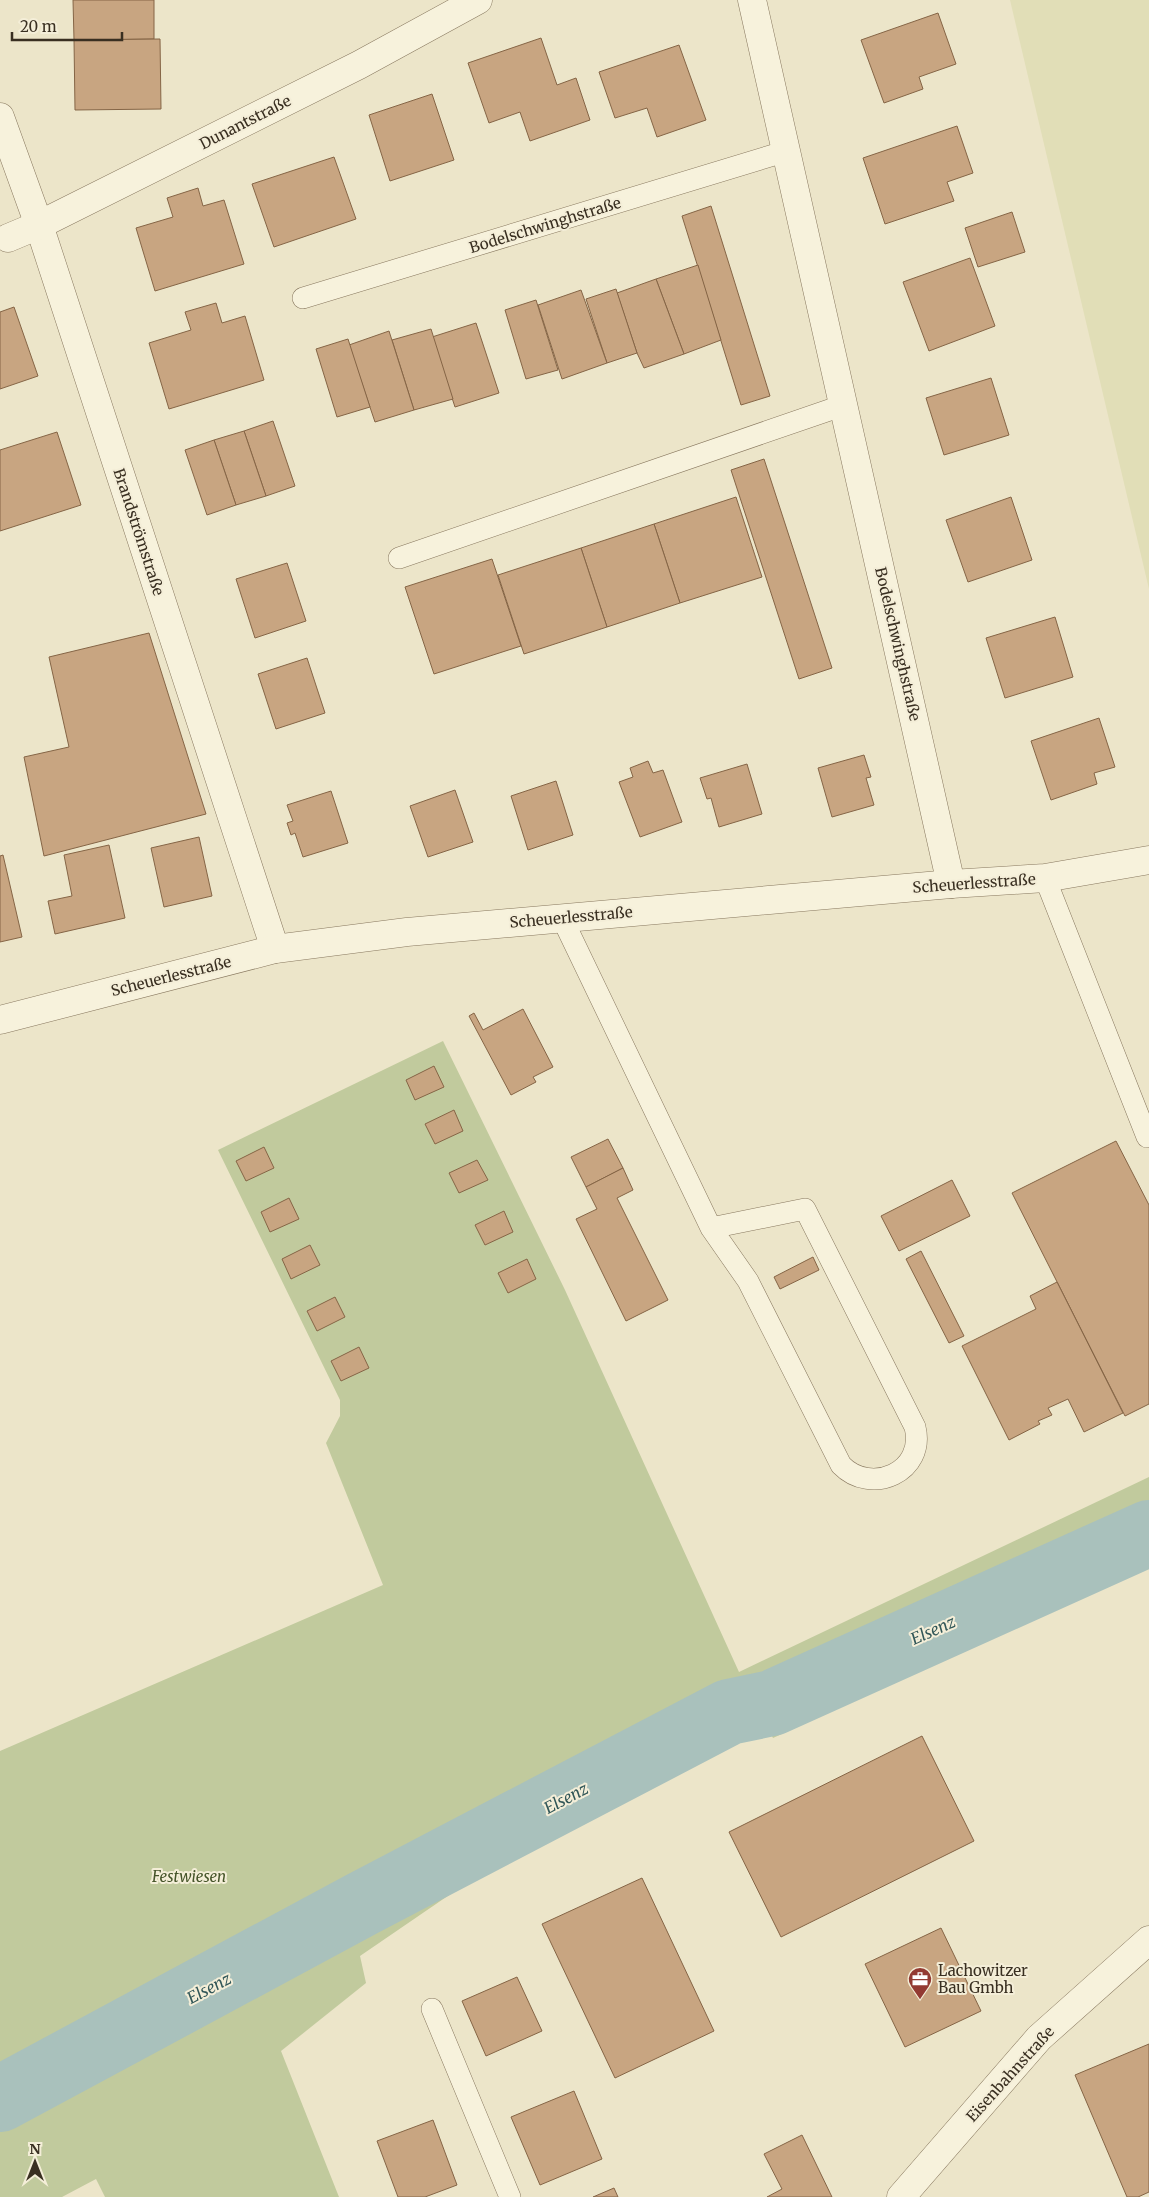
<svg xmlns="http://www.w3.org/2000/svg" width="1149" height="2197" font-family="Merriweather,serif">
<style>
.farmland{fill:#e1deb7}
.green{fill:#c1ca9d}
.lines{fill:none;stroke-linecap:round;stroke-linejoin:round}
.river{stroke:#a9c1bc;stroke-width:66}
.building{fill:#c8a581;stroke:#856546}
.service-casing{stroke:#88785f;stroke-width:22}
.minor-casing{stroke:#88785f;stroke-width:29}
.service{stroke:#f7f2dc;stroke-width:21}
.minor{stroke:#f7f2dc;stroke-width:28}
.labels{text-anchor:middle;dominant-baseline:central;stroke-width:4;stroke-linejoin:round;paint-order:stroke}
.street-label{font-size:15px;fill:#392f21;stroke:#f4eed8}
.park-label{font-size:15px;font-style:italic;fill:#455429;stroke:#f4eed8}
.poi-label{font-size:15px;fill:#392f21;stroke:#f4eed8;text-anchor:start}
.water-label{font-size:16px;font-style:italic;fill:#325758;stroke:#f4eed8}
</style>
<rect width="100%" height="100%" fill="#ece5c9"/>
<path class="farmland" d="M1010,0H1149V589Z"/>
<path class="green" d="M443,1041L565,1290L739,1672L1149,1477V1566L773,1738L748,1690L474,1828L493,1865L360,1956L366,1983L281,2051L339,2197H105L96,2179L62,2197H0V1751L383,1585L326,1443L340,1416V1400L218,1150Z"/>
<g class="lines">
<path class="river" d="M0,2099L362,1904L729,1712L772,1703L1149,1533"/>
</g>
<g class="building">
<path d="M73,0H154V39L74,40Z"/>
<path d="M938,13L956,64L919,77L923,89L884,103L861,40Z"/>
<path d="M541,38L557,85L576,78L590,120L530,141L520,112L489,123L468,63Z"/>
<path d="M160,39L161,109L75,110L74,40Z"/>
<path d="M679,45L706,120L657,137L647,108L615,118L599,72Z"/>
<path d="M432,94L454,160L390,181L369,115Z"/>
<path d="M957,126L973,173L947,182L954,201L885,224L863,158Z"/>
<path d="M334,157L356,219L274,247L252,184Z"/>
<path d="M198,188L203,206L224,200L244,264L155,291L136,228L173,217L167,198Z"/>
<path d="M711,206L770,396L741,405L682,216Z"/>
<path d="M1012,212L1025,252L978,267L965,228Z"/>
<path d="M970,258L995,326L929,351L903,282Z"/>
<path d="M698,265L721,340L684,354L656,279Z"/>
<path d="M656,279L684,354L644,368L637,353L617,293Z"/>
<path d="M616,289L637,353L607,363L586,299Z"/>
<path d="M581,290L607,363L562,379L538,305Z"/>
<path d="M536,300L558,370L526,379L505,310Z"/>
<path d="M216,303L222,323L245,316L264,380L169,409L149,343L191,330L185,312Z"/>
<path d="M14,307L38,376L0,389V312Z"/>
<path d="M476,323L499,393L455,407L432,337Z"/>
<path d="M431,329L453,399L414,410L392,340Z"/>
<path d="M389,331L414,410L375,422L349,345Z"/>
<path d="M348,339L370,407L337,417L316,349Z"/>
<path d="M991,378L1009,435L944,455L926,398Z"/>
<path d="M273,421L295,486L266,496L244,431Z"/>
<path d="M244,431L266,496L236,505L214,440Z"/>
<path d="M57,432L81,505L0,531V450Z"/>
<path d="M214,440L236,505L207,515L185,450Z"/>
<path d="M764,459L832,668L799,679L731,470Z"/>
<path d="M736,497L762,577L680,603L654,524Z"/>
<path d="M1011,497L1032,560L968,582L946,520Z"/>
<path d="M654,524L680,603L607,627L581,548Z"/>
<path d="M581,548L607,627L524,654L498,575Z"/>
<path d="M492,559L521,646L434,674L405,587Z"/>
<path d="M287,563L306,621L255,638L236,579Z"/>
<path d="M1055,617L1073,677L1005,698L986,638Z"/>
<path d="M149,633L206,814L44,856L24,757L69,747L49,657Z"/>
<path d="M307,658L325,713L276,729L258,674Z"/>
<path d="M1099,718L1115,767L1094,773L1097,784L1051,800L1031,741Z"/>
<path d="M864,755L871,777L866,778L874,805L832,817L818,768Z"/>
<path d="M648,761L653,773L663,770L682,822L640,837L619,782L633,777L630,768Z"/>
<path d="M747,764L762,814L719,827L711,798L707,799L700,778Z"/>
<path d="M556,781L573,835L528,850L511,796Z"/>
<path d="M455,790L473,842L428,857L410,806Z"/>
<path d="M331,791L348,843L303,857L295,833L291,835L287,823L293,821L287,805Z"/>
<path d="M199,837L212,896L164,907L151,848Z"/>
<path d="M109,845L125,918L55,934L48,901L72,896L64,855Z"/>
<path d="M3,855L22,937L0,942V856Z"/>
<path d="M523,1009L553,1067L533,1077L536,1082L511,1095L469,1016L474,1013L483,1030Z"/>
<path d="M434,1066L444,1087L415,1100L406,1080Z"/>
<path d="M454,1110L463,1131L435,1144L425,1124Z"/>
<path d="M608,1139L623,1168L586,1187L571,1157Z"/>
<path d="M1116,1141L1149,1205V1404L1125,1416L1012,1193Z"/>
<path d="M264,1147L274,1168L246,1181L236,1161Z"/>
<path d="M477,1160L488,1180L459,1193L449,1173Z"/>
<path d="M623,1168L633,1190L617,1198L668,1300L626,1321L576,1219L597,1209L586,1187Z"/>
<path d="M952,1180L970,1216L899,1251L881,1216Z"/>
<path d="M289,1198L299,1219L270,1232L261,1212Z"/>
<path d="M504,1211L513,1232L485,1245L475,1225Z"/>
<path d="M310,1245L320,1265L291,1279L282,1259Z"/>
<path d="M921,1251L964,1336L949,1343L906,1259Z"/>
<path d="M813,1257L819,1270L780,1289L774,1277Z"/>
<path d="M527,1259L536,1279L508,1293L498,1273Z"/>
<path d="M1057,1282L1123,1413L1084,1432L1068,1399L1048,1408L1052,1415L1038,1421L1040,1424L1009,1440L962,1346L1036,1309L1030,1296Z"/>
<path d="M335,1297L345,1317L317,1331L307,1311Z"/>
<path d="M359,1347L369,1368L341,1381L331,1361Z"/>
<path d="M922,1736L974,1841L781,1937L729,1832Z"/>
<path d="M642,1878L714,2031L615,2078L542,1924Z"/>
<path d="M941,1928L981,2011L905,2047L865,1964Z"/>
<path d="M517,1977L542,2031L486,2056L462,2001Z"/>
<path d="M1149,2044V2192L1138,2197H1127L1075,2075Z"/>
<path d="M574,2091L602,2159L540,2185L511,2117Z"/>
<path d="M433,2120L457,2185L425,2197H398L377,2141Z"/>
<path d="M802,2135L832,2197H767L782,2189L764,2154Z"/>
<path d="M614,2188L618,2197H593Z"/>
</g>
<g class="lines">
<g class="service-casing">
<g id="service">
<path d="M303,298L787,151"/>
<path d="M399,558L844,405"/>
<path d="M1045,878L1147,1137"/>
<path d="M562,918L711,1228L748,1281L841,1465C871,1496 926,1472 915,1427L805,1209L711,1228"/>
<path d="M432,2009L510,2197"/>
</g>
</g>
<g class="minor-casing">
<g id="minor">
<path d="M752,0L951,884"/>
<path d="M0,117L39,225L275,949"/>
<path d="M8,238L39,225L359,65L478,0"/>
<path d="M0,1020L275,949L407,932L951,884L1045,878L1149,860"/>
<path d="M901,2197L1039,2038L1149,1940"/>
</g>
</g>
<use href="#service" class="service"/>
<use href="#minor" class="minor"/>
</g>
<defs>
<g id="office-pin" transform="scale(1.25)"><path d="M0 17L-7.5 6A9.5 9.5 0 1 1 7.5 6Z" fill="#933a32" stroke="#f4eed8"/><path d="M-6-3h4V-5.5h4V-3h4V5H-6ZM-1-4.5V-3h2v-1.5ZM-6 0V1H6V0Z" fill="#fff"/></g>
</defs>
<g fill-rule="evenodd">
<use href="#office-pin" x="920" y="1979"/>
</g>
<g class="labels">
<g class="street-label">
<text transform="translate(245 122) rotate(-27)">Dunantstraße</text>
<text transform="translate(545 225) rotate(-17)">Bodelschwinghstraße</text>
<text transform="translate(139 532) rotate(72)">Brandströmstraße</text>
<text transform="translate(898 644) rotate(77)">Bodelschwinghstraße</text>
<text transform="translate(974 883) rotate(-4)">Scheuerlesstraße</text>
<text transform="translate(571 917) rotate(-5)">Scheuerlesstraße</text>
<text transform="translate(171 976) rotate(-14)">Scheuerlesstraße</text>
<text transform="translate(1010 2074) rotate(-48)">Eisenbahnstraße</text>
</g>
<g class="park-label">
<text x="189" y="1876">Festwiesen</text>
</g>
<g class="poi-label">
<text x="938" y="1970">Lachowitzer<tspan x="938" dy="17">Bau Gmbh</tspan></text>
</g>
<g class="water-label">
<text transform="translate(933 1630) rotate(-24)">Elsenz</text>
<text transform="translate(566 1798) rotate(-28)">Elsenz</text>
<text transform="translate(209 1988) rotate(-28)">Elsenz</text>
</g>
</g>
<g transform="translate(35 2162)" stroke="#f4eed8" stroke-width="4" paint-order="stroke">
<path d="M0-4L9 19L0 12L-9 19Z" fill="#392f21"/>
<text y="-8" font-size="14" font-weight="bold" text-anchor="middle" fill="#392f21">N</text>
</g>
<path d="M12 32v8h110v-8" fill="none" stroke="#392f21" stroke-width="2.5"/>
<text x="20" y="32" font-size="15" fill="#392f21" stroke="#f4eed8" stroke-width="4" paint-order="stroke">20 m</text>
</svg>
